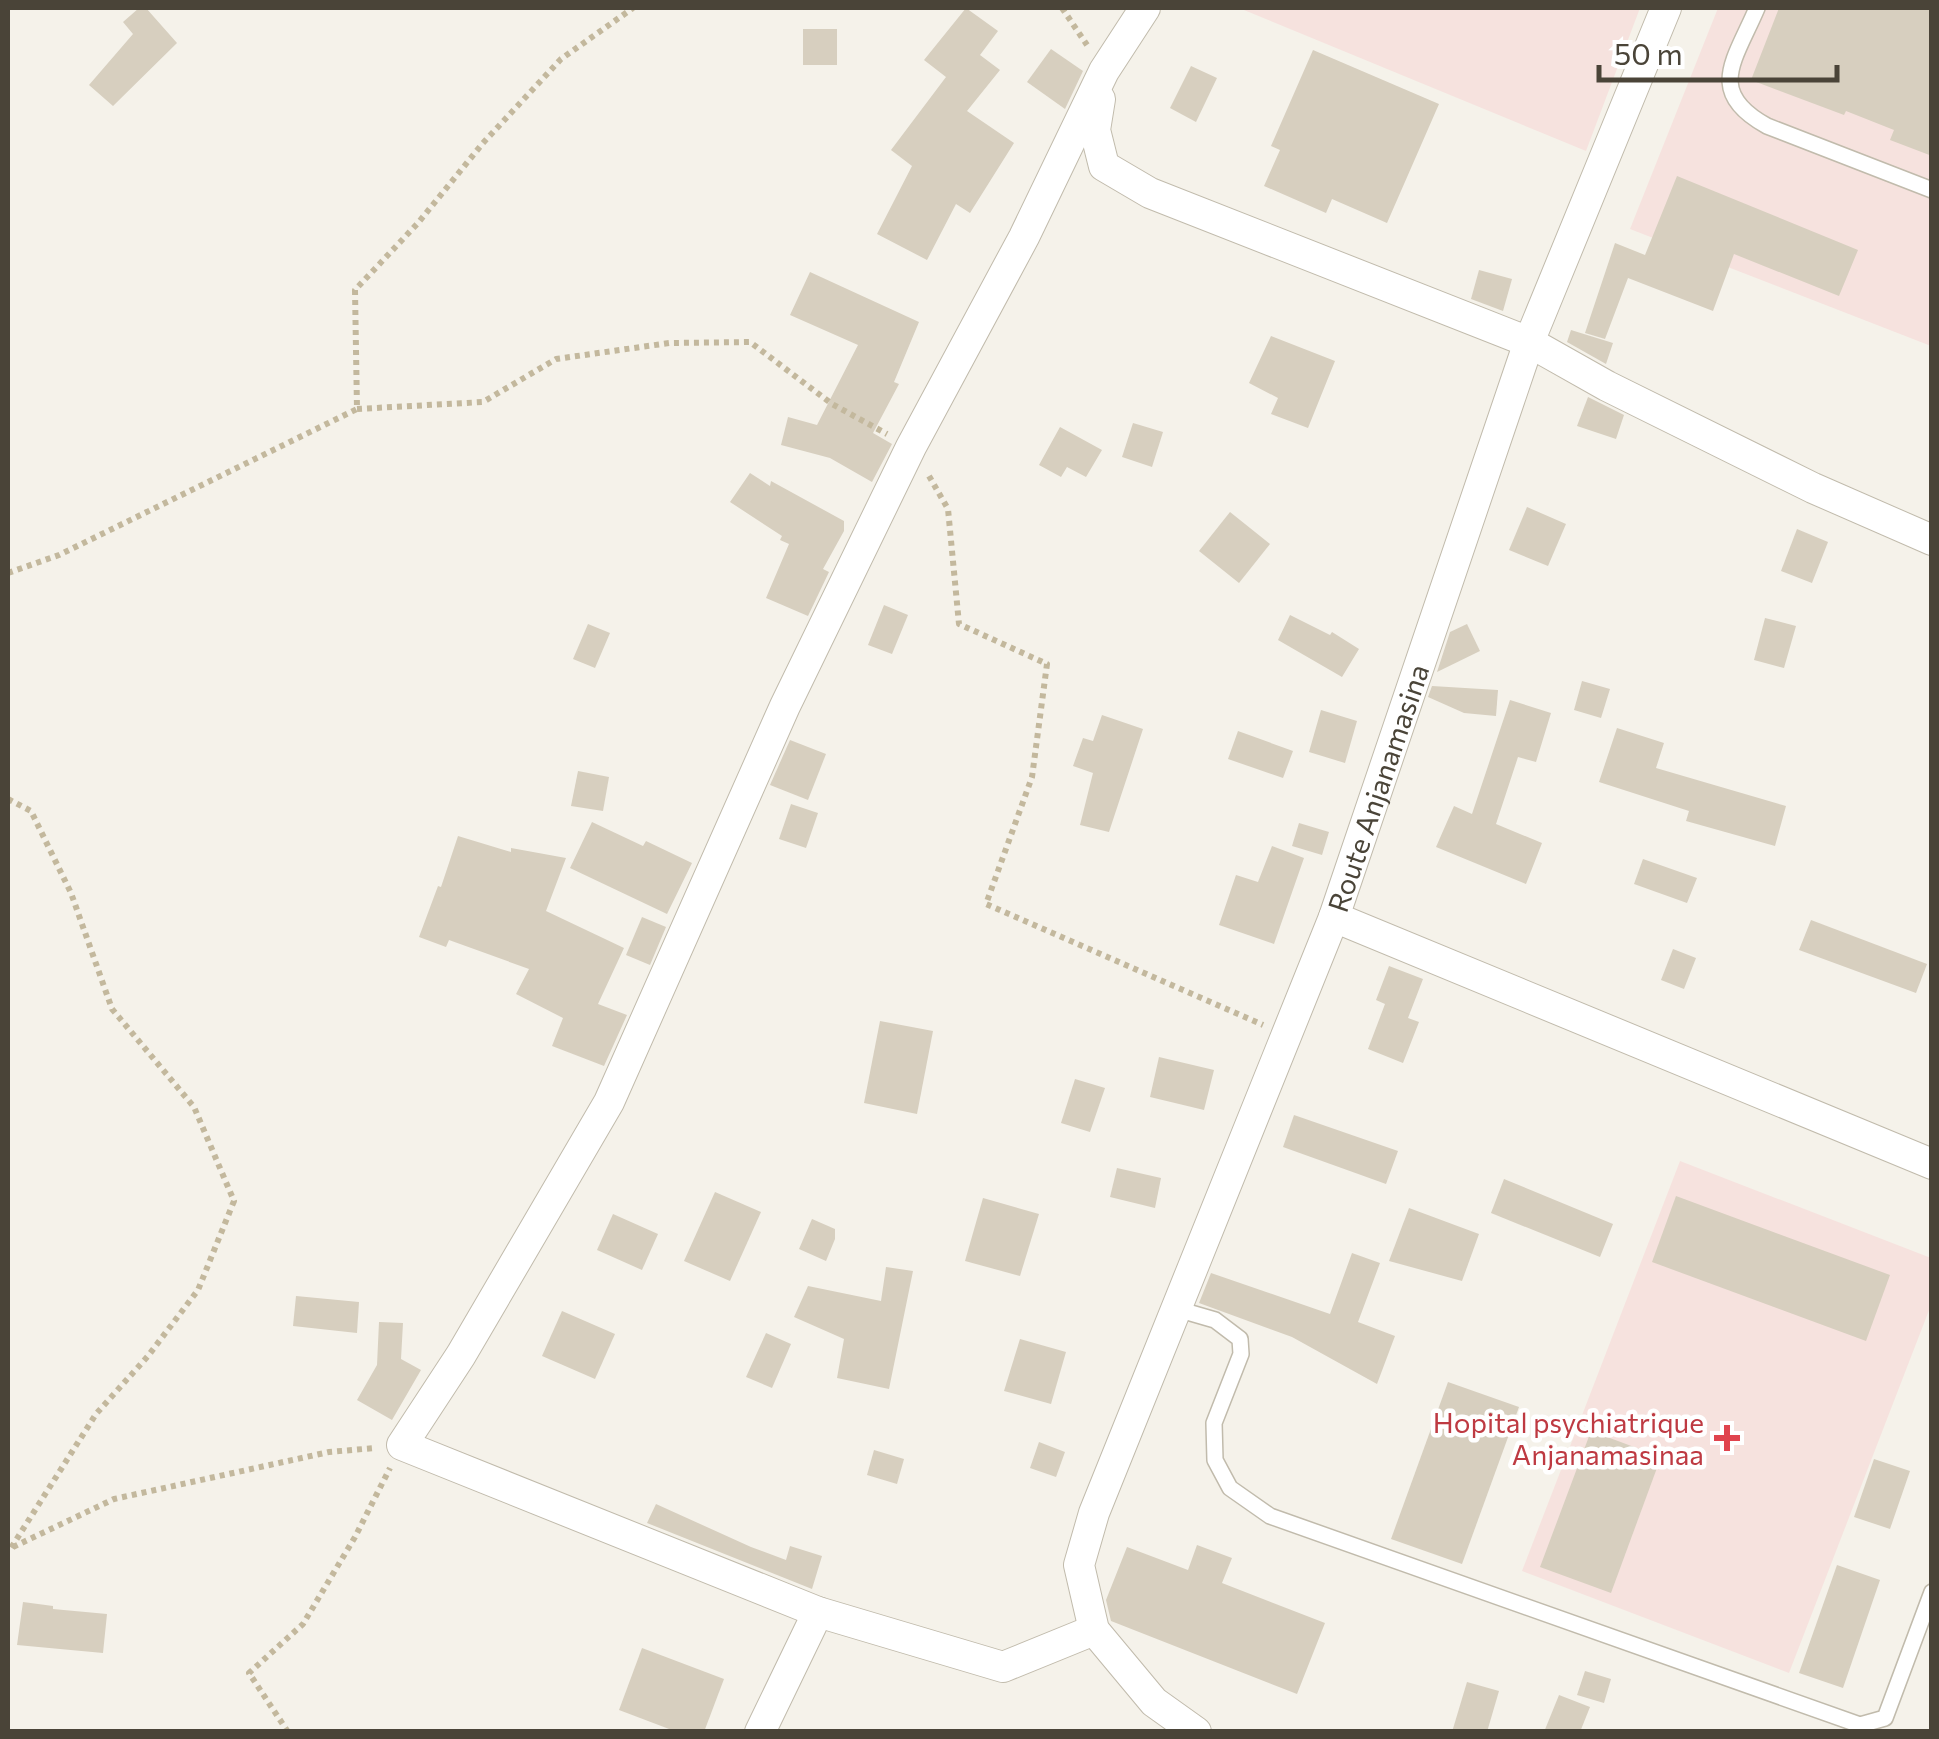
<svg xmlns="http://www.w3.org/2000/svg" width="1939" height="1739" font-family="Commissioner,sans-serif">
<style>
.medical{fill:#f6e2de}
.building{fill:#d7cfbf}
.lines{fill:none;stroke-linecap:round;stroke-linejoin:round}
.lane-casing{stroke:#c1bbac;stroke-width:18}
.street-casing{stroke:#c1bbac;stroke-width:32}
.path{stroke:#c3b89d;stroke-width:6;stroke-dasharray:5 5;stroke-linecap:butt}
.lane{stroke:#fff;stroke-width:15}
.street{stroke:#fff;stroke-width:30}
.health-dot{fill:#e0444e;stroke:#fff;stroke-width:4}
.labels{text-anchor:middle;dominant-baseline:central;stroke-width:9;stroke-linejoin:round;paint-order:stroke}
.street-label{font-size:28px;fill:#4a4438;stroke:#fff}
.health-label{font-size:28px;fill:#be3a42;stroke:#fff;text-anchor:end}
</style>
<rect width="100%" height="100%" fill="#f5f2ea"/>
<g class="medical">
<path d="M1239,8H1640L1586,151Z"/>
<path d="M1718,8H1931V346L1630,229Z"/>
<path d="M1680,1161L1931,1258V1305L1789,1673L1522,1571Z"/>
</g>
<g class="building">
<path d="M139,8H146L177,43L113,106L89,85L133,34L123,22Z"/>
<path d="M966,8L998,31L980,55L1000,70L967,111L1014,143L970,213L956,204L927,260L877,234L912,166L891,150L946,77L924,60Z"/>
<path d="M1779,8H1932V156L1890,140L1894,130L1846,111L1844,115L1751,80Z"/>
<rect x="803" y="29" width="34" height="36"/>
<path d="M1051,49L1083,71L1065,109L1027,82Z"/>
<path d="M1313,50L1439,104L1387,223L1332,199L1326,213L1264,186L1280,150L1271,146Z"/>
<path d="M1191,66L1217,78L1196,122L1170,108Z"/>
<path d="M1677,176L1858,250L1839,296L1734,254L1713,311L1628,278L1605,339L1585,333L1615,243L1645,255Z"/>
<path d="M1479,270L1512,279L1503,311L1471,299Z"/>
<path d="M810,272L919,322L894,382L899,384L873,433L892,444L872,482L830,458L781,445L788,417L817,425L858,345L790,315Z"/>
<path d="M1571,330L1613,343L1606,364L1567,342Z"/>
<path d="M1271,336L1335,361L1308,428L1271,414L1278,398L1249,383Z"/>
<path d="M1588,397L1624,415L1616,439L1577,426Z"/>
<path d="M1133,423L1163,432L1152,467L1122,457Z"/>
<path d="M1060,427L1102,450L1086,477L1067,467L1061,477L1039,465Z"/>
<path d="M750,473L770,486L771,481L844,521V531L823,569L829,572L808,616L766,598L789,544L780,540L782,536L730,502Z"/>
<path d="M1527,507L1566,524L1548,566L1509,550Z"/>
<path d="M1230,512L1270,544L1239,583L1199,551Z"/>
<path d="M1797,529L1828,542L1812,583L1781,571Z"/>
<path d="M884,605L908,615L892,654L868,645Z"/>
<path d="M1290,615L1330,635L1332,632L1359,649L1342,677L1278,640Z"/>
<path d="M1765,618L1796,626L1784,668L1754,660Z"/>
<path d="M588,624L610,633L595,668L573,659Z"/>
<path d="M1467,624L1480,651L1437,672L1450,632Z"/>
<path d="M1582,681L1610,689L1601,718L1574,710Z"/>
<path d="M1432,686L1498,690L1496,716L1464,713L1428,697Z"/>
<path d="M1510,700L1551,713L1536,762L1518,757L1496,824L1542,843L1526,884L1436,847L1454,806L1472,814Z"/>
<path d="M1321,710L1357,721L1345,763L1309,752Z"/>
<path d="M1102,715L1143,729L1109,832L1080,825L1093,773L1073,766L1083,738L1093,741Z"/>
<path d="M1617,728L1664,743L1656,768L1786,806L1775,846L1686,821L1689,811L1599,782Z"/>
<path d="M1238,731L1293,751L1283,778L1228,759Z"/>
<path d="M790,740L826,754L808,800L770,785Z"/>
<path d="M578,771L609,777L603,811L571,806Z"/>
<path d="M791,804L818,813L806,848L779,839Z"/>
<path d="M592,822L643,846L646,841L692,863L667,914L570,868Z"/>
<path d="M1299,823L1329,832L1322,855L1292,846Z"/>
<path d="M458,836L511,852V848L566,858L546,911L624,948L598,1004L627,1015L604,1066L552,1046L563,1018L516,994L529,969L449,940L446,947L419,937L438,886L441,887Z"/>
<path d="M1272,846L1304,858L1274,944L1219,925L1236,875L1258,882Z"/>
<path d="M1643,859L1697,878L1687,903L1634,884Z"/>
<path d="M642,917L666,927L650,965L626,955Z"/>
<path d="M1811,920L1927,964L1916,993L1799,950Z"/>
<path d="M1673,949L1696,958L1684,989L1661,980Z"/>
<path d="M1389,966L1423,979L1408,1018L1419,1022L1403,1063L1368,1049L1385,1004L1376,1000Z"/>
<path d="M880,1021L933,1031L917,1114L864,1103Z"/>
<path d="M1159,1057L1214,1070L1204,1110L1150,1097Z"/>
<path d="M1075,1079L1105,1088L1090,1132L1061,1123Z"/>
<path d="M1294,1115L1398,1151L1386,1184L1283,1147Z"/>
<path d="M1117,1168L1161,1178L1155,1208L1110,1197Z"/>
<path d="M1504,1179L1613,1224L1600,1257L1491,1213Z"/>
<path d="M715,1192L761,1212L730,1281L684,1261Z"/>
<path d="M1676,1196L1890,1275L1866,1341L1652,1262Z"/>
<path d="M983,1198L1039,1214L1020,1276L965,1261Z"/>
<path d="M1409,1208L1479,1234L1462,1281L1389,1261Z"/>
<path d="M613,1214L658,1234L642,1270L597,1250Z"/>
<path d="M812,1219L835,1229V1239L826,1261L799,1249Z"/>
<path d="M1352,1253L1380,1263L1358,1322L1395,1336L1377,1384L1292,1337L1199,1303L1211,1273L1330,1314Z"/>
<path d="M886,1267L913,1271L889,1389L837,1378L844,1339L794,1317L808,1286L881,1301Z"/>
<path d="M296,1296L359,1302L357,1333L293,1326Z"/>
<path d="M562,1311L615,1334L595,1379L542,1356Z"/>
<path d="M379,1322L403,1323L401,1359L421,1370L392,1420L357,1400L377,1365Z"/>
<path d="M766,1333L791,1344L772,1388L746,1377Z"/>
<path d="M1020,1339L1066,1352L1051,1404L1004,1391Z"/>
<path d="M1448,1382L1519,1407L1462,1564L1391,1539Z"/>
<path d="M1591,1431L1661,1457L1611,1593L1540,1567Z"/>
<path d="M1039,1442L1065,1452L1056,1477L1030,1468Z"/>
<path d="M874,1450L904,1459L897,1484L867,1475Z"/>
<path d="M1874,1459L1910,1471L1890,1529L1854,1517Z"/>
<path d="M656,1504L751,1547L786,1560L790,1546L822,1556L812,1589L647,1523Z"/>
<path d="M1197,1545L1232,1558L1222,1583L1325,1623L1297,1694L1111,1621L1106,1600L1127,1547L1188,1570Z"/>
<path d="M1837,1565L1880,1580L1843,1688L1799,1673Z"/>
<path d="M23,1602L53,1606V1609L107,1614L103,1653L17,1645Z"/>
<path d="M642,1648L724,1679L704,1732H677L619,1710Z"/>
<path d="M1585,1671L1611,1679L1604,1703L1577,1695Z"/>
<path d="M1467,1682L1499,1691L1487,1732H1452Z"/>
<path d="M1559,1695L1590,1707L1580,1732H1544Z"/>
</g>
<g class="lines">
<g class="lane-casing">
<g id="lane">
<path d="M1757,8C1735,60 1705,92 1767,126L1932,190"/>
<path d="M1177,1309L1215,1320L1240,1339L1241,1354L1214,1423L1215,1460L1230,1488L1270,1516L1860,1725L1885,1718L1932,1592"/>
</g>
</g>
<g class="street-casing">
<g id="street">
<path d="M1100,99L1095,130L1104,166L1150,193L1529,342L1607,386L1813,488L1932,540"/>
<path d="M1334,917L1932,1164"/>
<path d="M1094,1630L1003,1667L818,1612L402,1445L461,1355L609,1102L785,706L911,447L1024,237L1104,71L1145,8"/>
<path d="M760,1732L818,1612"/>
<path id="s1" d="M1196,1732L1154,1702L1094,1630L1079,1565L1094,1513L1334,917L1529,342L1666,8"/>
</g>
</g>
<g class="path">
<path d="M1062,8L1087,45"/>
<path d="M357,409L483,402L556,359L669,343L750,342L832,404L887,434"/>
<path d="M929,476L948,509L959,624L1047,664L1032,777L986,904L1263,1025"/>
<path d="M8,573L59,555L357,409L355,290L418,223L483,143L561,59L633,8"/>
<path d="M8,799L31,811L71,893L112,1009L194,1107L234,1201L198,1290L148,1356L96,1414L11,1548"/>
<path d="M13,1547L114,1499L329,1452L375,1448"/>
<path d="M288,1732L249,1673L303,1624L355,1537L390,1468"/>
</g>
<use href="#lane" class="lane"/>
<use href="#street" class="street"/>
</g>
<path class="health-dot" d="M1722 1423h10v10h10v10h-10v10h-10v-10h-10v-10h10z"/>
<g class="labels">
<g class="street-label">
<text stroke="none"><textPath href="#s1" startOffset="1045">Route Anjanamasina</textPath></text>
</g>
<g class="health-label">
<text x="1704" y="1422">Hopital psychiatrique<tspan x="1704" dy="32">Anjanamasinaa</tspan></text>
</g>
</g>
<rect width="1939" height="1739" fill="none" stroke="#4a4438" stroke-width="20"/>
<path d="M1599 65v15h238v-15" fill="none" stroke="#4a4438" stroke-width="5"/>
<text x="1614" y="65" font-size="30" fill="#4a4438" stroke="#ffffff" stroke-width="8" paint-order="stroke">50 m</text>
</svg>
